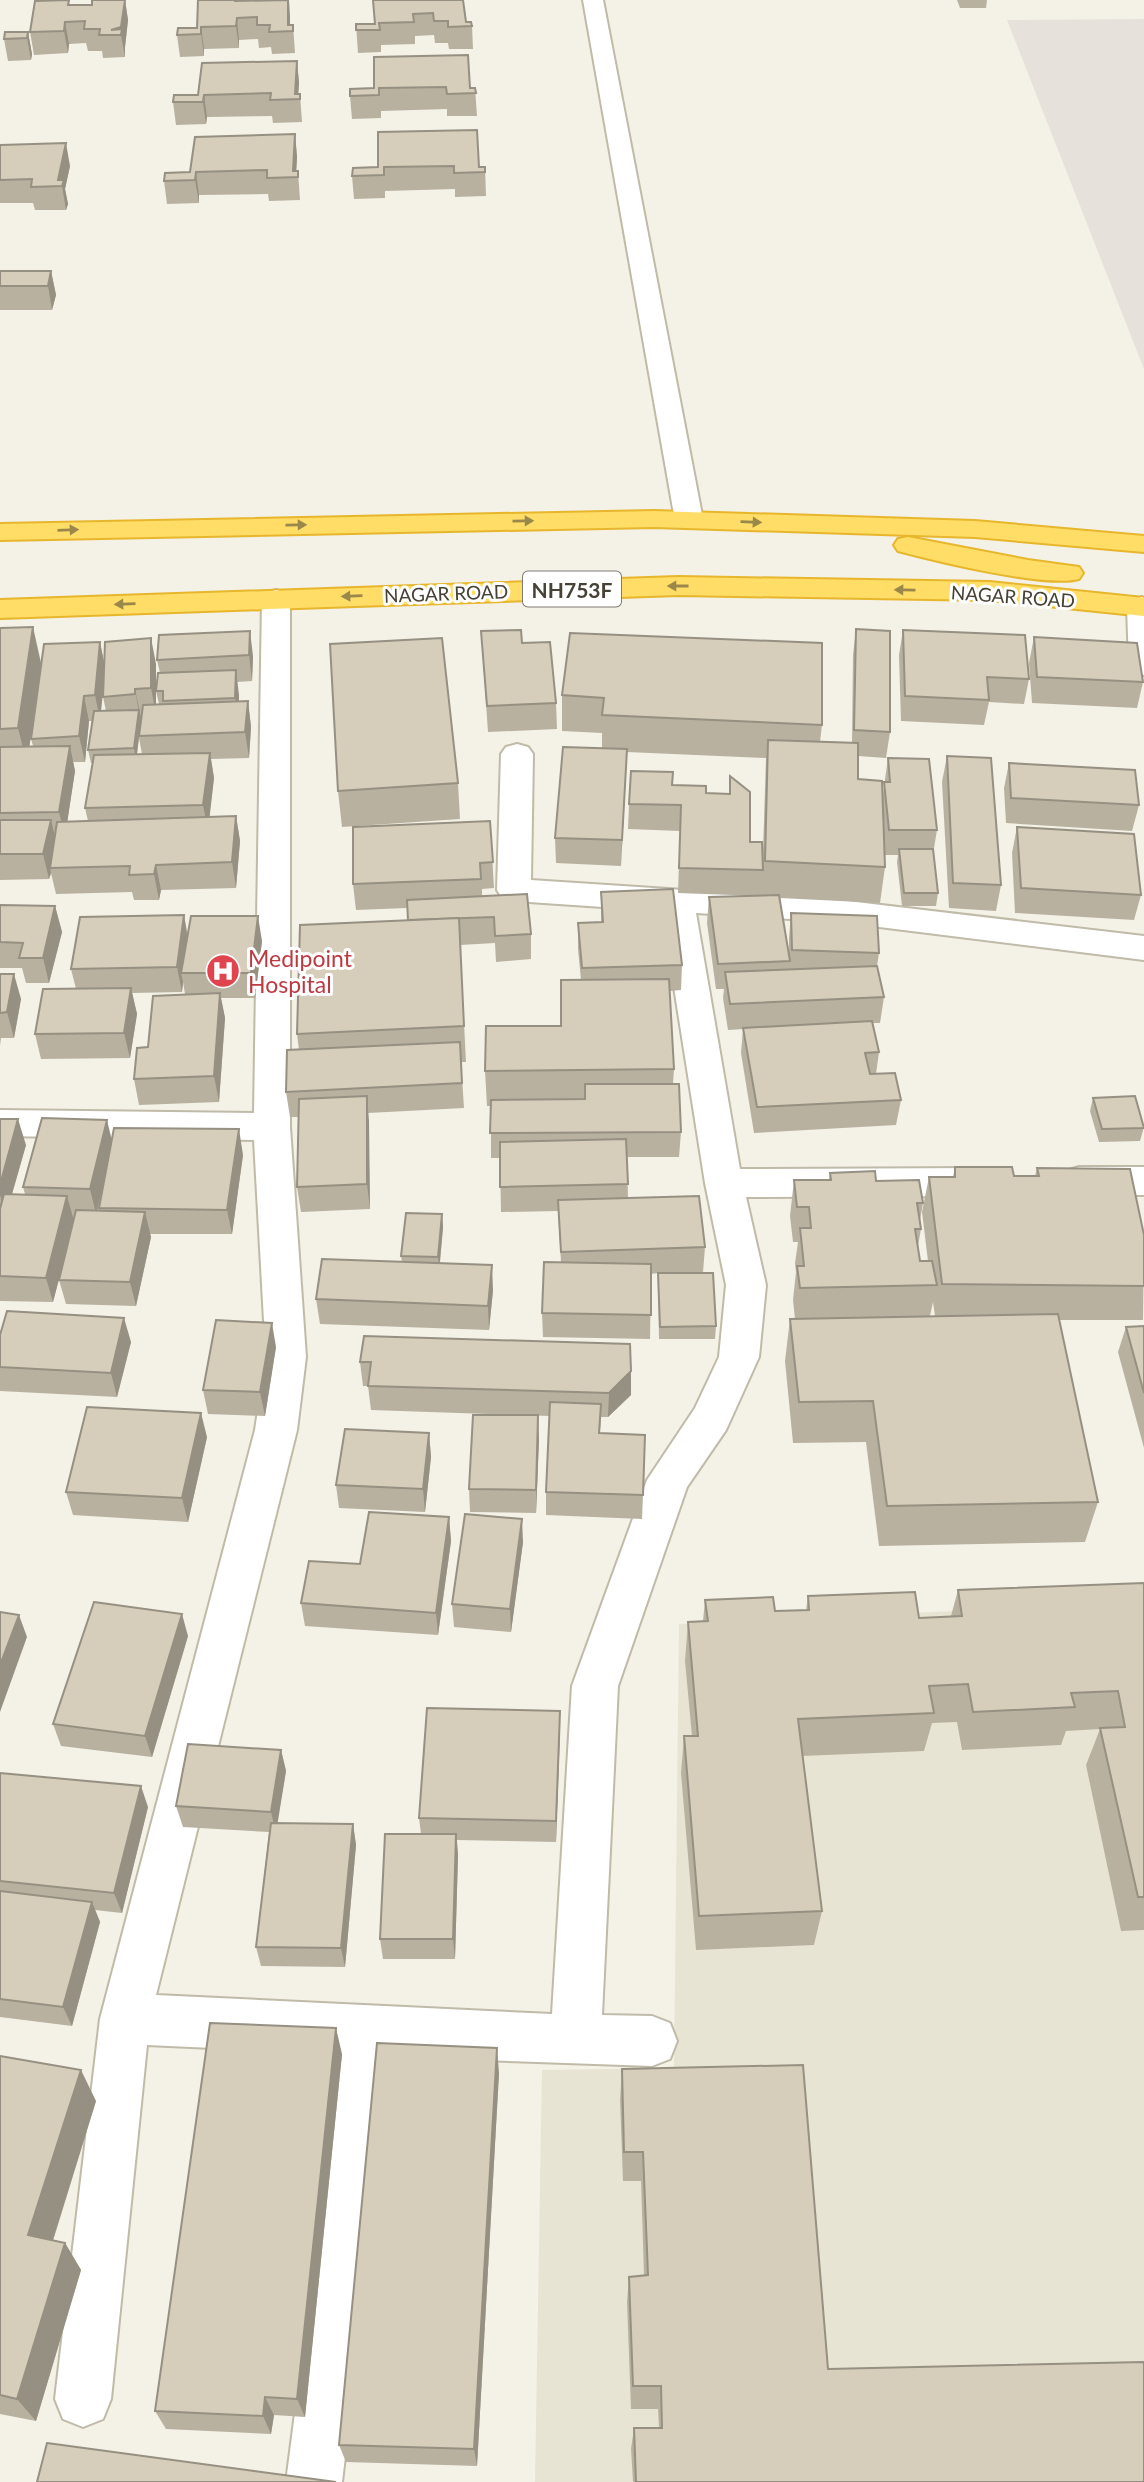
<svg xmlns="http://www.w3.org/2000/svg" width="1144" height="2482" font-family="Lato,sans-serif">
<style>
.residential{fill:#e8e4d3}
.industrial{fill:#e6e2db}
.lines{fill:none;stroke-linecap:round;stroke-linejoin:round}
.minor-casing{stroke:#c0baa8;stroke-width:4}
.highway-casing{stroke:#e7b62d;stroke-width:4}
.minor{fill:#fff;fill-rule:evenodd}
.highway{fill:#fd6;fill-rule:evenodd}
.wall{fill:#b8b1a0;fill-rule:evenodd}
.shaded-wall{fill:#969082}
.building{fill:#d6ceba;stroke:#969082;stroke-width:2}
.oneway{fill:#9a884b}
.labels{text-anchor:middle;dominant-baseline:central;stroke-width:6;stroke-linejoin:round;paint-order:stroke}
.far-street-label{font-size:19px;fill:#474235;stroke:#fff}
.shield{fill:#fff;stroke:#7e7b72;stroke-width:2}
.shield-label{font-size:21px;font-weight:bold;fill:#474235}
.health-label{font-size:23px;fill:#be3a42;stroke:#fff;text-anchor:start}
</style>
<rect width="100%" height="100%" fill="#f4f1e6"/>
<path class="residential" d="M1144,1602V2482H535L542,2070L674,2068L679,1624Z"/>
<path class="industrial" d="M1144,19V369L1007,20Z"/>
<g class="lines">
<g class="minor-casing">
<g id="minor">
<path d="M583,0H603L703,520L699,526L689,528L679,526L675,520Z"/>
<path d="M276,590L286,593L290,599V1127L306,1357L297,1430L156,1995L552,2014L572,1686L647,1480L695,1408L719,1357L726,1285L705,1183L662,911L514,901L502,898L497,890L501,754L506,747L517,744L528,747L533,754L531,880L839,900L1144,936V960L839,922L696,913L740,1169L981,1168L994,1172L1000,1182L994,1192L981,1196L746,1197L766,1285L759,1357L726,1430L687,1487L618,1686L602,2015L652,2016L670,2023L677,2041L670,2059L652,2066L392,2057L342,2482H286L342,2054L147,2045L111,2399L103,2419L83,2427L63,2419L55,2399L100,2019L255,1430L266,1357L254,1140L0,1136V1110L254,1113L262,599L266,593Z"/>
<path d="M1142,597L1144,598V675L1133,672L1129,666L1127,606L1132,600Z"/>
<path d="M1079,1167H1144V1195H1079L1066,1191L1060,1181L1066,1171Z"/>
</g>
</g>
<g class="highway-casing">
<g id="highway">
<path d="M654,511L975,521L1144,536V552L975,537L654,527L0,540V524Z"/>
<path d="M908,537L1028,560L1079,567L1083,573L1079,579C1045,588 936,561 898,551L894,545L898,539Z"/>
<path d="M678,577L990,582L1144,598V616L990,600L678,595L0,618V600Z"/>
</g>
</g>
<use href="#minor" class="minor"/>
<use href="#highway" class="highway"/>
</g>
<g class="wall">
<path d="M125,0L128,20L125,47V57L103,58L102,51H88L86,43L69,44L68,53L34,55L30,32L70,5H92Z"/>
<path d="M463,0L466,22L472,26L473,49H449L448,43H435L434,35L415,36V44L381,45V52L358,53L356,24H375Z"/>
<path d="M957,0H987L986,8H960Z"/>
<path d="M235,1L290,16V25H293L295,53L272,54L271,47L259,48L258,39L239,40V48L204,49V56L180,57L177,35L197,28Z"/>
<path d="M28,32L32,54L31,60L8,61L4,39Z"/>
<path d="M374,57L470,88H475L477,116H447V109L381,111V118L352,119L350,96L374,88Z"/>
<path d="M297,61L299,83L298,94H300L302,122L273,123L272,116L207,117L206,124L176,125L173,102Z"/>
<path d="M378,132L479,167H485L486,196L455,197V189L385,191V198L354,199L352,176L378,167Z"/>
<path d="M295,134L297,157L296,171H298L300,200L269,201L268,194L199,195V203L167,204L164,181Z"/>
<path d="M0,145L70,166L65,189L68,204L66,210H35L33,203H0Z"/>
<path d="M0,271H51L56,295L52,310H0Z"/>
<path d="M0,628L41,663L29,747L33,746L31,739L100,642L104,662L156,664V704H159L156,691L160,673L157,660L159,635L253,656L252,681L237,682L239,701H248L251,727L249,758L211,759L214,778L209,817L236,816L240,841L236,888L161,890L159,900H134L132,892L56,894L51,873L49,879L0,880ZM104,686L103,697L106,711H101ZM89,721H92L88,750L91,763H93L85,808L88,821L67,822L75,771L73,762H85ZM139,738L142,754H137Z"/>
<path d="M856,629L890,732L886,758L858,756V779L883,794L888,758L937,830L933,854L938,893L936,906H902L897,862L898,855H885V846V867L880,903L780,898L789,955V938L791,913L879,953L877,966L884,997L880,1023H873L879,1052L876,1074L901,1100L896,1125L754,1133L741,1053L743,1029L728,1030L723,998L724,989H716L707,923L709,897L759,896L678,893L680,831L628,829L629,804L672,785L706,793L729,794L730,776L750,842L763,851L766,758L627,752L621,866L556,863L555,838L602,748V733L562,731V695L570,633L822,725L820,742L852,743L853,655Z"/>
<path d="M903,630L1029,679L1024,704L989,702L984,725L901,721L899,655Z"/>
<path d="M481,631L522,643L556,703L557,729L488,732Z"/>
<path d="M1034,637L1143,682L1137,708L1032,703L1029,663Z"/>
<path d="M947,756L1001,885L996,911L949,908L942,782Z"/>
<path d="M1009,763L1139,805L1132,831L1006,823L1004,788Z"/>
<path d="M458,783L460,819L342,827L338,791Z"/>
<path d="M490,821L494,888L482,889V896L531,934V959L496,962L495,943L460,945L466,1062H461L464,1108L368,1113L370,1209L301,1212L297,1187L299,1117H290L286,1092L299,1050L297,1034L408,920L407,908L356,910L353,884Z"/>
<path d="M1017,827L1141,895L1134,920L1015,913L1012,853Z"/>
<path d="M601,892L682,965L681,990L670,991L674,1069L673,1084L681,1132L679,1157H627L628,1198L705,1247L703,1272L668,1273L716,1326L715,1339H659L658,1273L651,1274L650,1339L543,1337L542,1313L561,1262L558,1211L501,1212L500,1158H491V1106H487L485,1071L561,1026L581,980L578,949V923L601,922Z"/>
<path d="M0,905L55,906L62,932L49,983H26L22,968H0Z"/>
<path d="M184,915L188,936L262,941L255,998H221L225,1018L219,1102L139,1105L134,1079L148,1047L185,994L183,982L182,992L132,993L137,1014L130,1058L41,1059L35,1034L76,989L71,969Z"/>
<path d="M0,974L21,999L14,1038H1L0,1046Z"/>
<path d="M1093,1098L1144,1127L1140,1141L1099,1142L1090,1111Z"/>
<path d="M0,1119L26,1145L12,1194H25L23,1187L112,1141L243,1155L232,1234H150L151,1237L136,1306L66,1304L59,1280L62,1268L53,1302L0,1301Z"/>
<path d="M955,1167L1014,1176H1035L1037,1168L1144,1235L1143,1320H1059L1098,1502L1085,1542L879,1546L866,1442L793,1443L785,1361L790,1319H795L793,1300L796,1272L795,1263L798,1242H793L790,1216L794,1180H829L830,1173L876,1181L923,1203L920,1220L921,1229L918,1246L920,1261H928L922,1212L929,1177H953ZM933,1302L935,1316H930Z"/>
<path d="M442,1214L443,1227L440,1263L493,1290L489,1330L320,1324L316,1299L402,1262L401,1256Z"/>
<path d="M1144,1326V1448L1118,1352L1126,1327Z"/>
<path d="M0,1335L131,1342L117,1397L0,1391Z"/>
<path d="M276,1347L265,1416L208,1414L203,1390Z"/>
<path d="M360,1362L631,1371V1395L608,1417H601L600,1433L643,1495L642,1519L546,1515V1492L549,1416L371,1410L368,1386H363Z"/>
<path d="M429,1433L431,1457L425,1512L339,1508L336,1485Z"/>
<path d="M207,1437L188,1522L73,1515L66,1492Z"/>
<path d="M539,1439L536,1513L470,1512L469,1489Z"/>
<path d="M449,1517L451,1541L438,1635L305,1626L301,1603L360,1564Z"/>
<path d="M523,1542L511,1632L454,1627L452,1604Z"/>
<path d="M1144,1583V1930L1121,1931L1086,1765L1100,1729L1066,1731L1061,1745L962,1750L957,1722L932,1723L924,1751L802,1756L822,1911L814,1945L696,1950L681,1773L684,1736H692L685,1661L688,1622L703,1621L705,1600L775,1611H806L808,1596L919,1618L951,1616L958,1590Z"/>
<path d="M188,1636L152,1757L61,1746L53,1724Z"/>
<path d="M560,1711L556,1842L457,1840L458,1855L455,1959H383L380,1939L421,1834L419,1818Z"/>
<path d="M281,1750L286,1771L277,1823L353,1824L356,1845L345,1967L261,1966L256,1947L269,1832L183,1827L176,1806Z"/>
<path d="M0,1773L148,1807L122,1913L95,1910L100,1922L72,2026L0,2017Z"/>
<path d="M342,2054L305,2417L274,2415L271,2434L166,2429L155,2411Z"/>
<path d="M0,2056L96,2101L53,2241L65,2243L81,2270L36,2421L0,2414Z"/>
<path d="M622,2069L828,2369L1144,2482H633L631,2449L634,2428H659L658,2409H631L627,2302L629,2277L644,2275L641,2181H623L620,2100Z"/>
<path d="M499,2073L477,2466L346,2462L339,2445Z"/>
</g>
<g class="shaded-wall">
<path d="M125,0L128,20L125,47V57L121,35L111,30Z"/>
<path d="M235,0L239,40V48L236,26Z"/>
<path d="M289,0L290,16V31L288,25Z"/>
<path d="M65,22L69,44L68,53L64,31Z"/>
<path d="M201,27L204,49V56L201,34Z"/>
<path d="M28,32L32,54L31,60L27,38Z"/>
<path d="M297,61L299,83L298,99L295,94Z"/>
<path d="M204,95L207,117L206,124L203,102Z"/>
<path d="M295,134L297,157L296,177L293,171Z"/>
<path d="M66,143L70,166L65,189L68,204L66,210L62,186L58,180Z"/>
<path d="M196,172L199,195V203L195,180Z"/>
<path d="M51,271L56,295L52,310L48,286Z"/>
<path d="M33,627L41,663L27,764L18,728Z"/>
<path d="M250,631L253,656L252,681L249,655Z"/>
<path d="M151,638L156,664V714L151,688Z"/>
<path d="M100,642L105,667L100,720L95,695Z"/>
<path d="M236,670L239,695V723L235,698Z"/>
<path d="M135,689L142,723L139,736L136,762L134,748L139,714Z"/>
<path d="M84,696L89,721L85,762L79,736Z"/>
<path d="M248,701L251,727L249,758L245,732Z"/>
<path d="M70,746L75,771L65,837L59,812Z"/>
<path d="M627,749L626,774L621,866L622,840Z"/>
<path d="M210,753L214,778L208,831L203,805Z"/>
<path d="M236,816L240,841L236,888L232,862Z"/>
<path d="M51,820L57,845L50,868L51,873L49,879L43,854Z"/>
<path d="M156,865L161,890L159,900L154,874Z"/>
<path d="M55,906L62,932L49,983L43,958Z"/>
<path d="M184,915L188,941L181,973L183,982L182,992L177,967Z"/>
<path d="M258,916L262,941L255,998L251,973Z"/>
<path d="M14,974L21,999L14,1038L7,1012Z"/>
<path d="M131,988L137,1014L130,1058L124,1033Z"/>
<path d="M220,993L225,1018L219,1102L214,1076Z"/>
<path d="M367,1096L369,1121L370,1209L367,1184Z"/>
<path d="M18,1119L26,1145L6,1215L0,1195V1185Z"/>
<path d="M107,1120L113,1145L96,1214L90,1189Z"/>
<path d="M239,1129L243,1155L232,1234L227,1210Z"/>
<path d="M67,1196L74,1221L53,1302L46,1278Z"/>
<path d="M145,1212L151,1237L136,1306L130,1282Z"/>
<path d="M442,1214L443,1227L439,1270L438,1257Z"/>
<path d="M492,1265L493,1290L489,1330L488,1306Z"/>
<path d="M124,1318L131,1342L117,1397L111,1373Z"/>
<path d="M272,1323L276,1347L265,1416L260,1392Z"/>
<path d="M631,1371V1395L608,1417L609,1393Z"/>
<path d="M201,1413L207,1437L188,1522L182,1498Z"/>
<path d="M538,1415L539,1439L536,1513V1490Z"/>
<path d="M429,1433L431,1457L425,1512L423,1489Z"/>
<path d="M449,1517L451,1541L438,1635L436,1613Z"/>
<path d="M522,1519L523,1542L511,1632L510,1609Z"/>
<path d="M182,1614L188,1636L152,1757L145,1736Z"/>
<path d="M19,1615L27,1637L0,1712V1665Z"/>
<path d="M560,1711V1733L556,1842V1821Z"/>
<path d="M281,1750L286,1771L276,1833L271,1812Z"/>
<path d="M141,1786L148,1807L122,1913L114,1893Z"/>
<path d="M353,1824L356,1845L345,1967L341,1948Z"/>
<path d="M456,1834L458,1855L455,1959L453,1939Z"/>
<path d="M92,1902L100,1922L72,2026L63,2007Z"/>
<path d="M336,2028L342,2054L305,2417L297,2399Z"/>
<path d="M497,2048L499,2073L477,2466L474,2449Z"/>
<path d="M81,2070L96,2101L46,2262L28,2235Z"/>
<path d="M65,2243L81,2270L36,2421L17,2399Z"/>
<path d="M265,2397L274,2415L271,2434L263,2416Z"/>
</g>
<g class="building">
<path d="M69,0L68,5H92V0H125L121,27L111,30L122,29L121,35H99L100,29H84L85,21L65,22L64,31L30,32L35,1Z"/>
<path d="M198,0H235V1L288,0V25H293V31L269,32L270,25H257V17L237,18L236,26L201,27V34L177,35L178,28H197Z"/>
<path d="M373,0H463L466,22H471L472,26L448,27V21H434L433,13L413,14L414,22L379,23L380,30H356V24H375Z"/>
<path d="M5,32H28L27,38L4,39Z"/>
<path d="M468,55L470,88H475L476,93L447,94L446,87L379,88V95L350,96V89L374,88V57Z"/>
<path d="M297,61L295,94H300V99L270,100L271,93L204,95L203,102H173L174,95H198L202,63Z"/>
<path d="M477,130L479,167H485V172L454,173V166L384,167V175L352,176L353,168L378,167V132Z"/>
<path d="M295,134L293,171H298V177L267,178V170L196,172L195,180L164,181L165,173L190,172L195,137Z"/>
<path d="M66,143L58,180H64L62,186L31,187L32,179L0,180V145Z"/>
<path d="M0,271H51L48,286H0Z"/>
<path d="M33,627L18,728L0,729V628Z"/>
<path d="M856,629L890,631V732L854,730Z"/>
<path d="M521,630L522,643L550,642L556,703L487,706L481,631Z"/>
<path d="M903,630L1025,635L1029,679L987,677L989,700L905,696Z"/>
<path d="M250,631L249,655L157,660L159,635Z"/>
<path d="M570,633L822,643V725L602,715L604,698L562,695Z"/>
<path d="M1034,637L1137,643L1143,682L1037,677Z"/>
<path d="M151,638V688L135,689V694L103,697L105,642Z"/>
<path d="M442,638L458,783L338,791L330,644Z"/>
<path d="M100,642L95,695L84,696L79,736L31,739L44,644Z"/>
<path d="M236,670L235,698L163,701V691H156L158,673Z"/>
<path d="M248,701L245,732L139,736L143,705Z"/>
<path d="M139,710L134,748L88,750L94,711Z"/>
<path d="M768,740L858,743V779L882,781L885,867L765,861Z"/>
<path d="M70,746L59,812L0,813V747Z"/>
<path d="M563,747L627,749L622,840L555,838Z"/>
<path d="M210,753L203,805L85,808L94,755Z"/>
<path d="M947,756L991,758L1001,885L953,883Z"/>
<path d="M888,758L929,759L937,830H889L884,782H890Z"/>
<path d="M1009,763L1135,770L1139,805L1011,798Z"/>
<path d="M631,771L673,772L672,785L706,786V793L730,794V776L750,792V842H762L763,870L679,868L681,805L629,804Z"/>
<path d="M236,816L232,862L156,865L154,874L129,875L130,866L50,868L57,822Z"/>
<path d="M0,820H51L43,854H0Z"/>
<path d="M490,821L493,862L480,863L481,879L353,884V827Z"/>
<path d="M1017,827L1134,834L1141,895L1021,888Z"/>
<path d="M899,849H933L938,893H904Z"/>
<path d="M673,889L682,965L582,968L578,923L603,922L601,892Z"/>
<path d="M527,894L531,934L495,936L494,917L408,920L407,900Z"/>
<path d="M779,895L790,961L718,964L709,897Z"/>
<path d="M0,905L55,906L43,958H19L23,943L0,942Z"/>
<path d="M791,913L877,916L879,953L792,950Z"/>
<path d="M184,915L177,967L71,969L80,917Z"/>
<path d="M191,916H258L251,973H181Z"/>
<path d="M459,918L464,1026L297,1034L300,925Z"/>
<path d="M877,966L884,997L730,1004L725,972Z"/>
<path d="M0,974H14L7,1012L0,1013Z"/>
<path d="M669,979L674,1069L485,1071L486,1026H561V980Z"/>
<path d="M131,988L124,1033L35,1034L43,989Z"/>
<path d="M220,993L214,1076L134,1079L137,1048L148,1047L153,996Z"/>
<path d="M872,1021L879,1052L865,1053L870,1074L895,1073L901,1100L757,1107L743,1028Z"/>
<path d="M460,1042L462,1083L286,1092L287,1050Z"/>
<path d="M585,1084H679L681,1132L490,1133L491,1100L585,1099Z"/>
<path d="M367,1096V1184L297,1187L299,1099Z"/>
<path d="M1135,1096L1144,1128L1102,1129L1093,1098Z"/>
<path d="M42,1118L107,1120L90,1189L23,1187Z"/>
<path d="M0,1119H18L0,1185Z"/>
<path d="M114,1128L239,1129L227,1210L99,1208Z"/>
<path d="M626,1139L628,1184L500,1187V1142Z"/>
<path d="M955,1167H1012L1014,1176H1039L1037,1168L1130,1169L1144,1235V1286L942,1284L929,1177H955Z"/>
<path d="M875,1171L876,1181L919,1180L923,1203H917L921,1229H915L920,1261H932L937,1285L800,1288L797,1266H804L800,1228H811L809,1207H797L794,1180H831L830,1173Z"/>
<path d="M4,1194L67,1196L46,1278L0,1276V1209Z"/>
<path d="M699,1196L705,1247L561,1252L558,1200Z"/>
<path d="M76,1210L145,1212L130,1282L59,1280Z"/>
<path d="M406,1213L442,1214L438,1257L401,1256Z"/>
<path d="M322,1259L492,1265L488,1306L316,1299Z"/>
<path d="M544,1262L651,1264V1315L542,1313Z"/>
<path d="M658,1273H713L716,1326L660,1327Z"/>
<path d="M7,1311L124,1318L111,1373L0,1367V1335Z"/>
<path d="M1058,1314L1098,1502L887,1506L873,1401L799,1402L790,1319Z"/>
<path d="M216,1320L272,1323L260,1392L203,1390Z"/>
<path d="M1144,1326V1393L1126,1327Z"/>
<path d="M364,1336L630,1344L631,1371L609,1393L368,1386L371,1362H360Z"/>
<path d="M550,1402L601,1404L599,1433L645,1435L643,1495L546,1492Z"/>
<path d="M87,1407L201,1413L182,1498L66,1492Z"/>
<path d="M473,1415H538L536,1490L469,1489Z"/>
<path d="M345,1429L429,1433L423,1489L336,1485Z"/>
<path d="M369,1512L449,1517L436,1613L301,1603L309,1561L360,1564Z"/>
<path d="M465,1514L522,1519L510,1609L452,1604Z"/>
<path d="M1144,1583V1897H1138L1100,1728L1125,1727L1118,1691L1071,1693L1075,1707L973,1712L968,1684L929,1686L934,1713L798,1719L822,1911L699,1916L684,1736H698L688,1622L708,1621L705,1600L773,1597L775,1611L809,1610L808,1596L915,1592L919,1618L962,1616L958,1590Z"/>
<path d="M94,1602L182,1614L145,1736L53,1724Z"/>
<path d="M0,1612L19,1615L0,1665Z"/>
<path d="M427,1708L560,1711L556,1821L419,1818Z"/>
<path d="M188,1744L281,1750L271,1812L176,1806Z"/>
<path d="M0,1773L141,1786L114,1893L0,1881Z"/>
<path d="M271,1823L353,1824L341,1948L256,1947Z"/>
<path d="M385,1834H456L453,1939H380Z"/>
<path d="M0,1891L92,1902L63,2007L0,1999Z"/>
<path d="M210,2023L336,2028L297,2399L265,2397L263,2416L155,2411Z"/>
<path d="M377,2043L497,2048L474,2449L339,2445Z"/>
<path d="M0,2056L81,2070L28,2235L65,2243L17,2399L0,2395Z"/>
<path d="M803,2065L828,2369L1144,2362V2482H636L634,2428H662L661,2386H633L629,2277L648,2275L643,2152H624L622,2069Z"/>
<path d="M47,2443L336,2482H37Z"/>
</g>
<defs><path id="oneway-solid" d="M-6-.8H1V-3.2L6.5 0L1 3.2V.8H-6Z" transform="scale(1.75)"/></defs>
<g class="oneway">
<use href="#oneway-solid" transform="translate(523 521) rotate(-1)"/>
<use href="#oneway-solid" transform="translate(751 522) rotate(2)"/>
<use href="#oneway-solid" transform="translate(296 525) rotate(-1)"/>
<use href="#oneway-solid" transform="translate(68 530) rotate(-2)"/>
<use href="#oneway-solid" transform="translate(678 586) rotate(180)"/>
<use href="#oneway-solid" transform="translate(905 590) rotate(-179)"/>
<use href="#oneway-solid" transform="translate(352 596) rotate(178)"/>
<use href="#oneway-solid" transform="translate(125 604) rotate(178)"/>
</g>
<defs>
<g id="hospital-disc" transform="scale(1.75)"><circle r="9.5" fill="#e0444e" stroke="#fff"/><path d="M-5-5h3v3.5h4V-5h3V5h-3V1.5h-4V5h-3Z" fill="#fff"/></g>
</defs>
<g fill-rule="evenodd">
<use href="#hospital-disc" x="223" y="971"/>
</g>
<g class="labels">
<g class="far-street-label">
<text transform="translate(446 593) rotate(-2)">NAGAR ROAD</text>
<text transform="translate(1013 596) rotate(4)">NAGAR ROAD</text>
</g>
<rect class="shield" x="523" y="571.5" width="98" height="35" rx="5"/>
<g class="shield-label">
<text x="572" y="589">NH753F</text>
</g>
<g class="health-label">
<text x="248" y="958">Medipoint<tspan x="248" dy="26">Hospital</tspan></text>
</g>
</g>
</svg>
